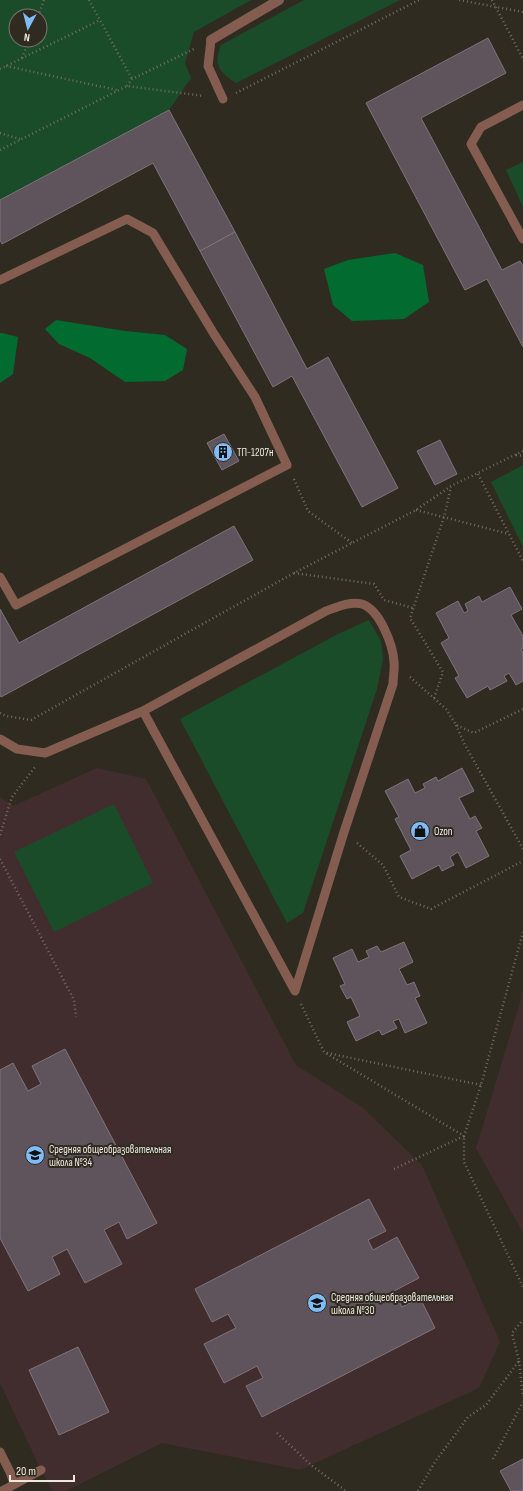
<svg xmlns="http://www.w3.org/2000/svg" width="523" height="1491" font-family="'Sofia Sans Condensed',sans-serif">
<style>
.education{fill:#412d2e}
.green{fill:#1b4c2a;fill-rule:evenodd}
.forest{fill:#026b30}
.building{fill:#5f535c;stroke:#7f737c}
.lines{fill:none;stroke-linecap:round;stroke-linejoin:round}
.path{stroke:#716c62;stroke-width:2.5;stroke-dasharray:1 3;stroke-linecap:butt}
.service{stroke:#855d50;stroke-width:9}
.minor{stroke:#855d50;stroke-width:10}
.labels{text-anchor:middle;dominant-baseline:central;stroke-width:4;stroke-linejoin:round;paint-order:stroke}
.poi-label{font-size:11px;fill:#ece9e1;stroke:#302b20;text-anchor:start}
</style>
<rect width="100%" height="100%" fill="#302b20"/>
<g class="education">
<path d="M97,768L146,779L296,1065L362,1107L422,1165L500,1342L479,1388L300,1470L162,1443L66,1491H53L41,1470L0,1383V797L13,806Z"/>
<path d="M523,992V1233L476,1148Z"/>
</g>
<g class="green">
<path d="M0,0H251L194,32L185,63L191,78L169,110L0,200ZM16,16H40V40H16Z"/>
<path d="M304,0H400L236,83C219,72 213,65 221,45Z"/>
<path d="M523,162V207L506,170Z"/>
<path d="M523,465V547L491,482Z"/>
<path d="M369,620L381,641L383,659L377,689L303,913L287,923L180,719L338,634Z"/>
<path d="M114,804L153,883L54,932L14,852Z"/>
</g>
<g class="forest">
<path d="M395,253L423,265L429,302L404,319L352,321L333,305L324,269L348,260Z"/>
<path d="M56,320L125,331L165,335L187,349L183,370L165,381L125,382L90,358L59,344L45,329Z"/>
<path d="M0,333H2L18,337L13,374L0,383Z"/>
</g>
<g class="building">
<path d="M488,38L506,73L421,118L502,270L520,261L523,266V347L487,279L465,290L366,103Z"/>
<path d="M169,110L235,232L200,251L153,163L2,244L0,240V200Z"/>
<path d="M235,232L307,369L328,357L398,488L362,507L292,376L273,387L200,251Z"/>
<path d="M224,434L239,461L222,470L207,443Z"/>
<path d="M440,440L457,474L435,485L417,451Z"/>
<path d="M234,526L253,560L1,697L0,695V609L19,643Z"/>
<path d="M510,587L522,609L511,615L523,636V648L521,649L523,653V681L516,685L509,673L504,676L507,681L490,690L488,686L467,698L455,678L459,676L441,643L449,638L436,613L458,601L464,613L468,611L465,604L479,596L482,602Z"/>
<path d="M462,768L474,791L459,798L470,819L475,816L482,828L476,831L489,856L466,868L458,852L450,857L454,865L442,871L439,865L412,879L400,856L411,850L395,819L399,817L385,791L408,779L415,793L425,788L423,784L436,777L438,781Z"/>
<path d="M404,942L413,962L399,969L407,985L414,982L420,996L415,998L427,1023L405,1033L399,1019L393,1021L397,1028L382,1035L379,1030L356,1041L347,1022L360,1016L351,997L347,999L340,986L345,984L333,958L352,949L358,962L369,957L366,951L377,946L381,952Z"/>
<path d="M65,1049L157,1223L127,1239L119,1222L104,1230L122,1264L85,1283L67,1249L52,1257L60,1274L28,1291L0,1238V1070L13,1063L28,1091L41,1084L32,1066Z"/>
<path d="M369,1199L386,1231L368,1240L373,1250L397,1237L419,1278L394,1291L402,1307L420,1298L435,1328L262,1417L246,1386L263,1378L257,1366L224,1383L204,1344L236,1328L228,1314L212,1322L195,1289Z"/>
<path d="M78,1347L109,1412L59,1435L29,1370Z"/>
<path d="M523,1459V1491H511L500,1471Z"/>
</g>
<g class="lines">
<g class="path">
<path d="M89,0L132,79"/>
<path d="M459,0L523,12"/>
<path d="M492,0L523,59"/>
<path d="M38,16L44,0"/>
<path d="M22,58L29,40"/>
<path d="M6,66L117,90"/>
<path d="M0,69L100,20"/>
<path d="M127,86L132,79L194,49"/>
<path d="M236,93L419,0"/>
<path d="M0,133L20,139"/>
<path d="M0,150L127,86L204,96"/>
<path d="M516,455L523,456"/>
<path d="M478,474L523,561"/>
<path d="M294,479L308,511L352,543"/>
<path d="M416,510L509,534"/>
<path d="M294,573L374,584L384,600L413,608"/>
<path d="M410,677L446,709L456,725L474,733L523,709"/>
<path d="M434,698L443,672L410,618L444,517L451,487"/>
<path d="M0,713L6,716L31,720L294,573L416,510L451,486L523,451"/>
<path d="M456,725L464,743L523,849"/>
<path d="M0,835L12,797L35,767"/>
<path d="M357,843L383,865L399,897L431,909L523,861"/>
<path d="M0,859L74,1000L76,1017"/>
<path d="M301,1004L324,1052L464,1136L481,1085L523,932"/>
<path d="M327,1053L481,1085"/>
<path d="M394,1169L464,1136V1162L523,1287"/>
<path d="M519,1361L523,1397"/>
<path d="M277,1433L311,1465L346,1491"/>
<path d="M493,1459L523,1402"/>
<path d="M418,1491L435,1462L468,1417L486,1405L519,1361L512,1333L523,1320"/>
</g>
<g class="service">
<path d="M211,40L208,66L223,99"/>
<path d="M523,105L481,127L471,144L523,239"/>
<path d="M0,280L127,219L153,233L214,334L255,397L287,465L16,605L0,577"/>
<path d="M0,739L17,749L45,753L143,711L326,611C337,607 350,601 362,604C380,610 393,645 394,662C395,669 393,677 393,684L344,832L295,991L143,711"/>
<path d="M0,1452L10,1472L14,1483"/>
<path d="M2,1491L41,1470"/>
</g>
<path class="minor" d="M211,40L279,0"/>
</g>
<defs>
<g id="building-disc" transform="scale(1)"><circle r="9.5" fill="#7ebdf9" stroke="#302b20"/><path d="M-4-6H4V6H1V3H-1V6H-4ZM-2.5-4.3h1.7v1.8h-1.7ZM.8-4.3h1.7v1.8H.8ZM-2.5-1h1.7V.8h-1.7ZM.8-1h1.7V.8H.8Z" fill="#111"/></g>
<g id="shop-disc" transform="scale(1)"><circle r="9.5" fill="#7ebdf9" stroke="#302b20"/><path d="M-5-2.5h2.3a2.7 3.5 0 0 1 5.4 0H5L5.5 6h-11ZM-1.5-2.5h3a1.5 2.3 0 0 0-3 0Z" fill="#111"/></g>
<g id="school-disc" transform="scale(1)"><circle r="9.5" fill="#7ebdf9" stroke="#302b20"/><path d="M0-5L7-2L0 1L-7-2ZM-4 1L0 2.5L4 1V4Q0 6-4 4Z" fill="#111"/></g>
</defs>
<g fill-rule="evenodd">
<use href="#building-disc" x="223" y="452"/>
<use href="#shop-disc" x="420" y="831"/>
<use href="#school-disc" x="35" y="1155"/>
<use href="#school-disc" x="317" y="1303"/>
</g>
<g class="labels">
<g class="poi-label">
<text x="237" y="452">ТП-1207н</text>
<text x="434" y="831">Ozon</text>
<text x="49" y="1149">Средняя общеобразовательная<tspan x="49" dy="13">школа №34</tspan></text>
<text x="331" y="1297">Средняя общеобразовательная<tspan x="331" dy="13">школа №30</tspan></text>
</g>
</g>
<g transform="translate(28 28) rotate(187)"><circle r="19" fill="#302b20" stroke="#7b776d"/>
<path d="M0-3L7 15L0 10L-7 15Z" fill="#7ebdf9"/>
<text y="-6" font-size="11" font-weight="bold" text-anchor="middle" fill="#ece9e1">N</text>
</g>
<path d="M10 1475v6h64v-6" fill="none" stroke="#ece9e1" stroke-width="2"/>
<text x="16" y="1475" font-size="12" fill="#ece9e1" stroke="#302b20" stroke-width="3" paint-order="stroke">20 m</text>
</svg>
